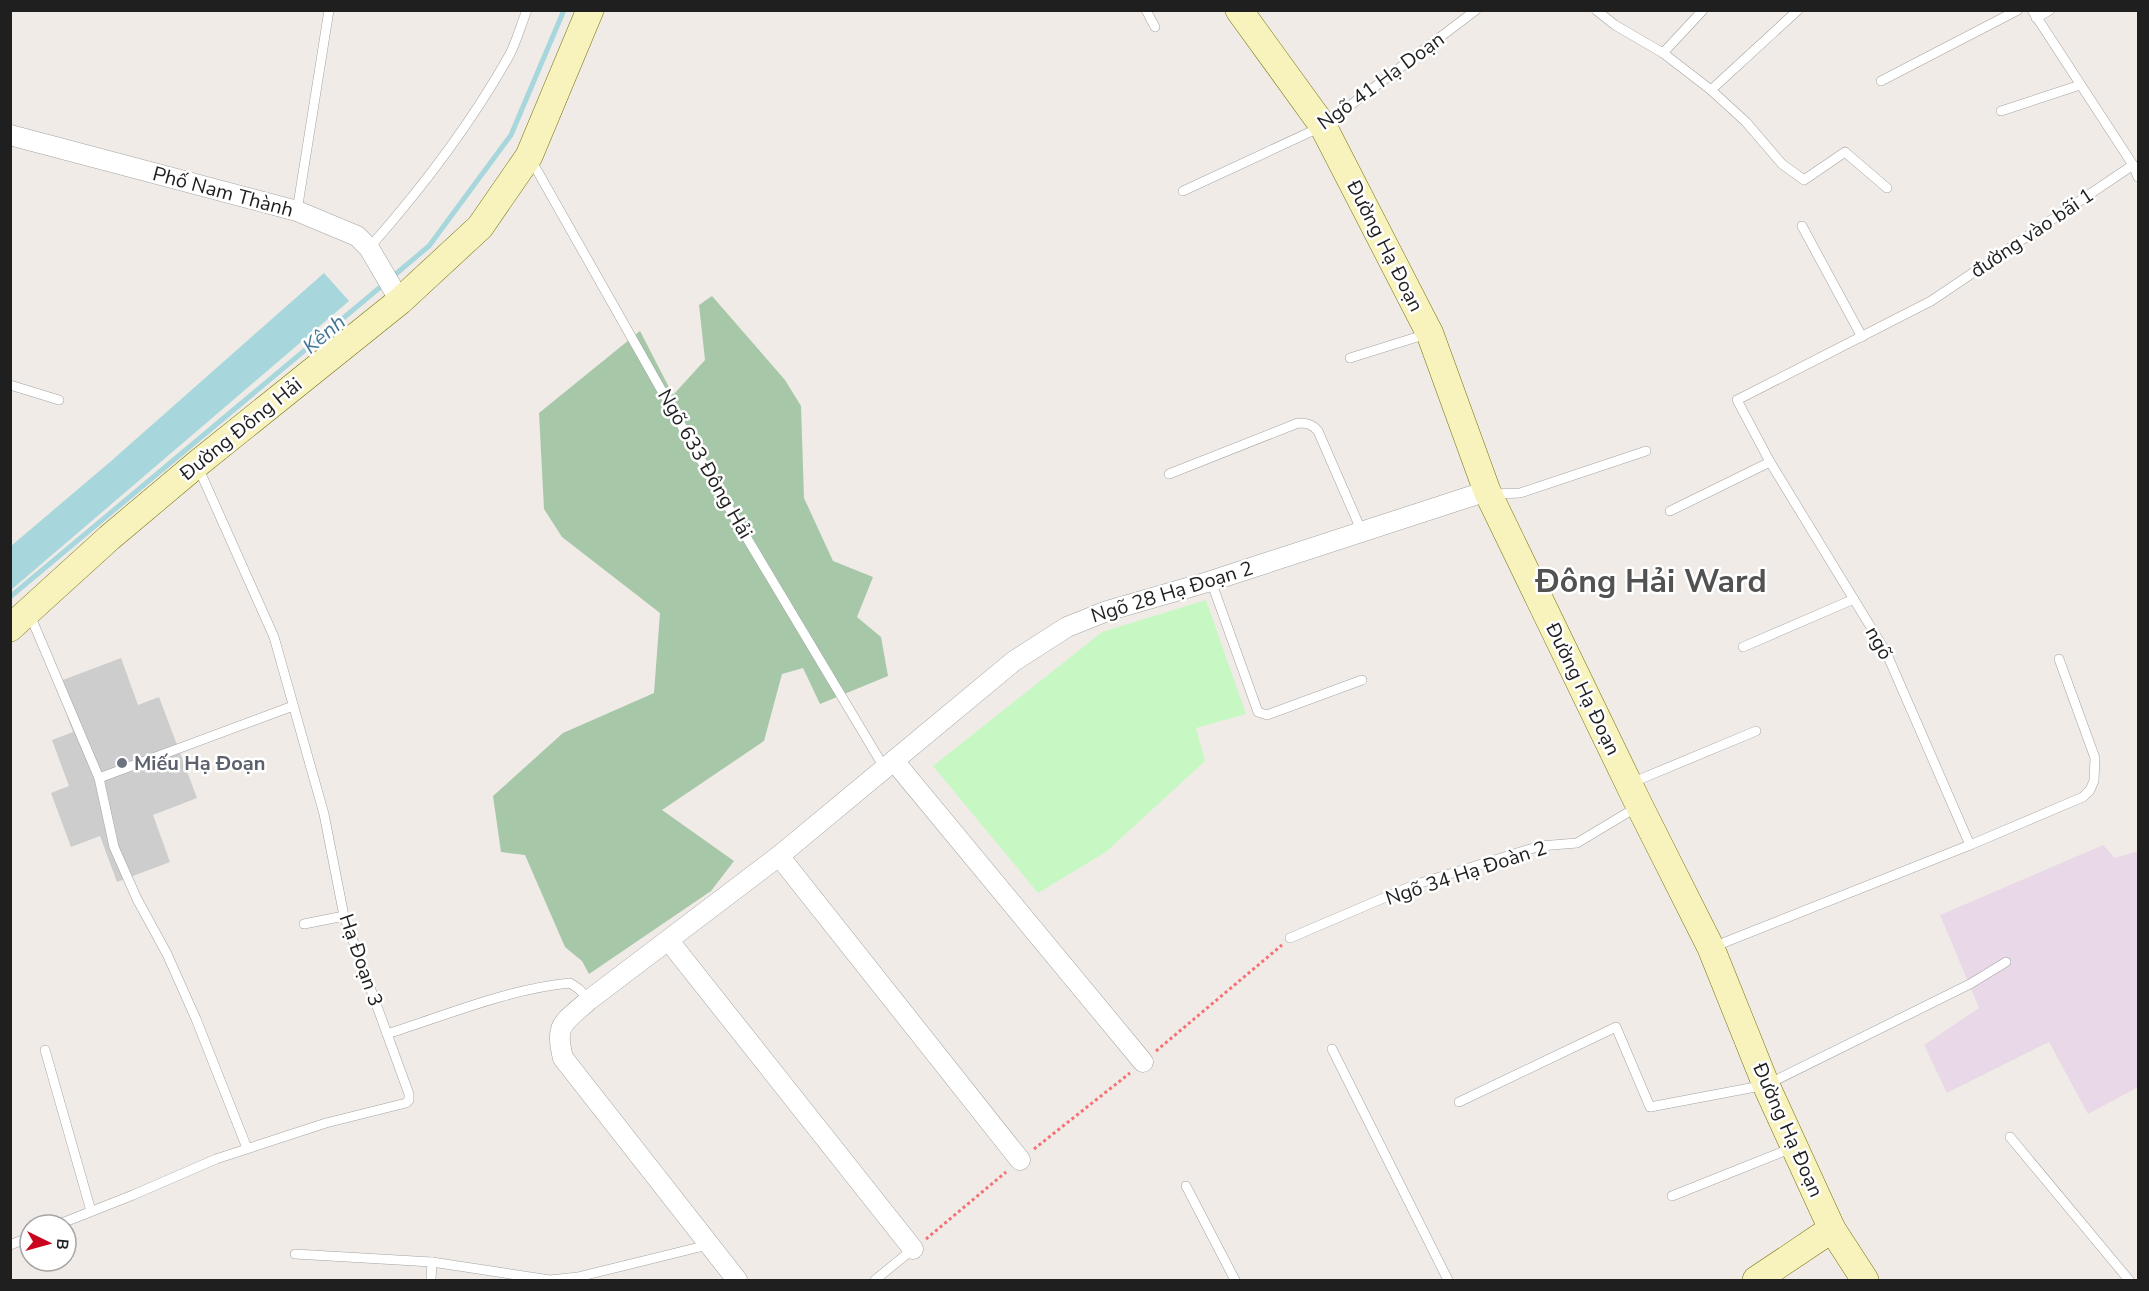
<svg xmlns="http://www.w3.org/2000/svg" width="2149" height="1291" font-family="'Nunito Sans',sans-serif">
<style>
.industrial{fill:#e9d8e8}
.religious{fill:#cdcdcd}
.cemetery{fill:#a7c8a8}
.park{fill:#c7f8c4}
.water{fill:#a7d7dc}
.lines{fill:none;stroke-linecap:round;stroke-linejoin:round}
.stream{stroke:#a7d7dc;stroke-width:5}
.lane-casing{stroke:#a3a3a3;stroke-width:10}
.street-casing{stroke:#a3a3a3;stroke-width:21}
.secondary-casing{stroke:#757307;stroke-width:28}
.path{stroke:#f77074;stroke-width:3;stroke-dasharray:3 3;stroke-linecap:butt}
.lane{stroke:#fff;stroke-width:9}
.street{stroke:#fff;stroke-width:20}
.secondary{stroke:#f8f3bc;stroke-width:27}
.worship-dot{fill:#6b7280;stroke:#fff;stroke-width:2}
.labels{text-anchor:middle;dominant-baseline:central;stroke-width:5;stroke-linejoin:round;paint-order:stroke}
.street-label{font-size:20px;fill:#1f1f1f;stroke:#fff}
.worship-label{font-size:20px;font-weight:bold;fill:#5b616d;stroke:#fff;text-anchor:start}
.water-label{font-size:21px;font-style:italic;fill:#447896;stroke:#fff}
.town-label{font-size:32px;font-weight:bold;fill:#525252;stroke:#fff}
</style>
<rect width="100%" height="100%" fill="#f0ebe6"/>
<path class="industrial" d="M2103,845L2115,858L2138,851V1087L2088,1114L2049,1042L1947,1093L1924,1045L1979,1008L1940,915Z"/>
<path class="religious" d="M121,658L138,705L159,697L197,798L153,815L170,862L117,882L100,836L71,847L51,793L69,786L52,740L73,732L55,683Z"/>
<path class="cemetery" d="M712,296L785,380L801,406L804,498L833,561L873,577L857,617L881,637L888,676L820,704L803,668L782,674L764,741L662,810L734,861L711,891L589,974L582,961L565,947L525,855L501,852L493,796L563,733L654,693L660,613L562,537L544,509L539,413L640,331L673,395L705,360L699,305Z"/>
<path class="park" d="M1206,600L1246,714L1196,728L1205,761L1106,852L1038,893L933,766L1102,632Z"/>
<path class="water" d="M324,273L349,301L11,590V546L110,462Z"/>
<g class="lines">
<g class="stream">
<path d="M391,278L429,246L511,135L564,10"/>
<path d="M10,597L384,284"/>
</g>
<g class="lane-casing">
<g id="lane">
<path d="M1146,10L1155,27"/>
<path d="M1596,10L1615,25L1663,53L1711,90L1746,122L1782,164L1804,180L1845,152L1887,188"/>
<path d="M2032,10L2133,165L2138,177"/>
<path d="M2036,18L2050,10"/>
<path d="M1663,53L1703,10"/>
<path d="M1881,81L2018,10"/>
<path d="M1711,90L1798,10"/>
<path d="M2001,111L2080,85"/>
<path d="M530,158L714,483L885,769"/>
<path d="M1183,191L1323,126L1476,10"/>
<path d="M297,211L329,10"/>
<path d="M1802,226L1862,337"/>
<path d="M369,248C422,188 471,124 510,54C517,40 521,25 527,10"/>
<path d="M1350,358L1427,334"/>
<path d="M10,385L59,400"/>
<path d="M1169,474L1298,423C1307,423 1312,424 1318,431L1362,532"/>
<path d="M1494,494L1520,493L1646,451"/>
<path d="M1670,511L1770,462"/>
<path d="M1211,581L1258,712L1267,715L1362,680"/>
<path d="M30,615L99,778L114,847L137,899L167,954L196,1019L247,1148"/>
<path d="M1743,647L1854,599"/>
<path d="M99,778L293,706"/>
<path d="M1631,783L1756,731"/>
<path d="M1970,845L2083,797L2090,790L2094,781L2095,758L2059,659"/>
<path d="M304,924L344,916"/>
<path d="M1290,938L1414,885L1540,846L1577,843L1637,807"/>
<path d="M1713,947L1970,845L1886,652L1770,462L1737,400L1931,301L2133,165"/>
<path d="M387,1034C447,1015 508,989 570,983L579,989L589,1000"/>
<path d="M1332,1049L1448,1280"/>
<path d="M45,1050L91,1211"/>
<path d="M1459,1102L1616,1027L1650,1107L1766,1085L1970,984L2006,962"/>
<path d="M2010,1137L2129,1280"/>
<path d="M1186,1186L1235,1280"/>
<path d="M1672,1196L1792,1148"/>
<path d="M57,1225L133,1195L216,1159L326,1123L406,1103L409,1100V1094L344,916L324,814L274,637L198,467"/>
<path d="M10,1245L30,1237"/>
<path d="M295,1254L432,1262"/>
<path d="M431,1280L432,1262L550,1280L578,1277L708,1245"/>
<path d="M875,1280L913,1249"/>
</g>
</g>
<g class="street-casing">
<g id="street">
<path d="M10,135L297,211L357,236L369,248L400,301"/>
<path d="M894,761L1143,1062"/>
<path d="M779,856L1020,1160"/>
<path d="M669,941L913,1249"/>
<path d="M737,1280L563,1058C554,1023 564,1023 589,1000L779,856L1014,661L1067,627L1107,611L1211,581L1487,491"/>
</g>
</g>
<g class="secondary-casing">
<g id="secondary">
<path d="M1239,10L1323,126L1430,334L1487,491L1639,805L1711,948L1766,1085L1832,1229L1865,1280"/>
<path d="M10,628L109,538L197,464L400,301L480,227L529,156L590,10"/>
<path d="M1756,1280L1832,1229"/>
</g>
</g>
<g class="path">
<path d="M1156,1051L1282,945"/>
<path d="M1034,1149L1130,1073"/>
<path d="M926,1239L1006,1172"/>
</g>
<use href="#lane" class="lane"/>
<use href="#street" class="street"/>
<use href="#secondary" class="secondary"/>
</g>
<circle class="worship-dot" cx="122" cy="763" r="6"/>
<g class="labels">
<g class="street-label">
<text transform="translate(1381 81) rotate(-36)">Ngõ 41 Hạ Doạn</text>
<text transform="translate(223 192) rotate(15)">Phố Nam Thành</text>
<text transform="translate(2032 233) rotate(-34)">đường vào bãi 1</text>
<text transform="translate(1385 246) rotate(63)">Đường Hạ Đoạn</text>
<text transform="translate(241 429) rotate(-39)">Đường Đông Hải</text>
<text transform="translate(705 464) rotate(60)">Ngõ 633 Đông Hải</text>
<text transform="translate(1172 592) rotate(-17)">Ngõ 28 Hạ Đoạn 2</text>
<text transform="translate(1879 643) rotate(61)">ngõ</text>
<text transform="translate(1583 689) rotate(64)">Đường Hạ Đoạn</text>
<text transform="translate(1466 873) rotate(-18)">Ngõ 34 Hạ Đoàn 2</text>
<text transform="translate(361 960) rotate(71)">Hạ Đoạn 3</text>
<text transform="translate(1788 1130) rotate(66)">Đường Hạ Đoạn</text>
</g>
<g class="worship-label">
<text x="134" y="763">Miếu Hạ Đoạn</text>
</g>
<g class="water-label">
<text transform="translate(324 334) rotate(-40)">Kênh</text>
</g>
<g class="town-label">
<text x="1651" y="581">Đông Hải Ward</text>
</g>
</g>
<rect width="2149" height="1291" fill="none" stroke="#1f1f1f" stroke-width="24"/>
<g transform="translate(48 1243) rotate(95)"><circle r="28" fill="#ffffff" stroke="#a5a5a5" stroke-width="1.5"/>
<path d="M0-4.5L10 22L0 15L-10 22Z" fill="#ca051f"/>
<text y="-9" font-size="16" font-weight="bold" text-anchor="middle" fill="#1f1f1f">B</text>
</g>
</svg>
